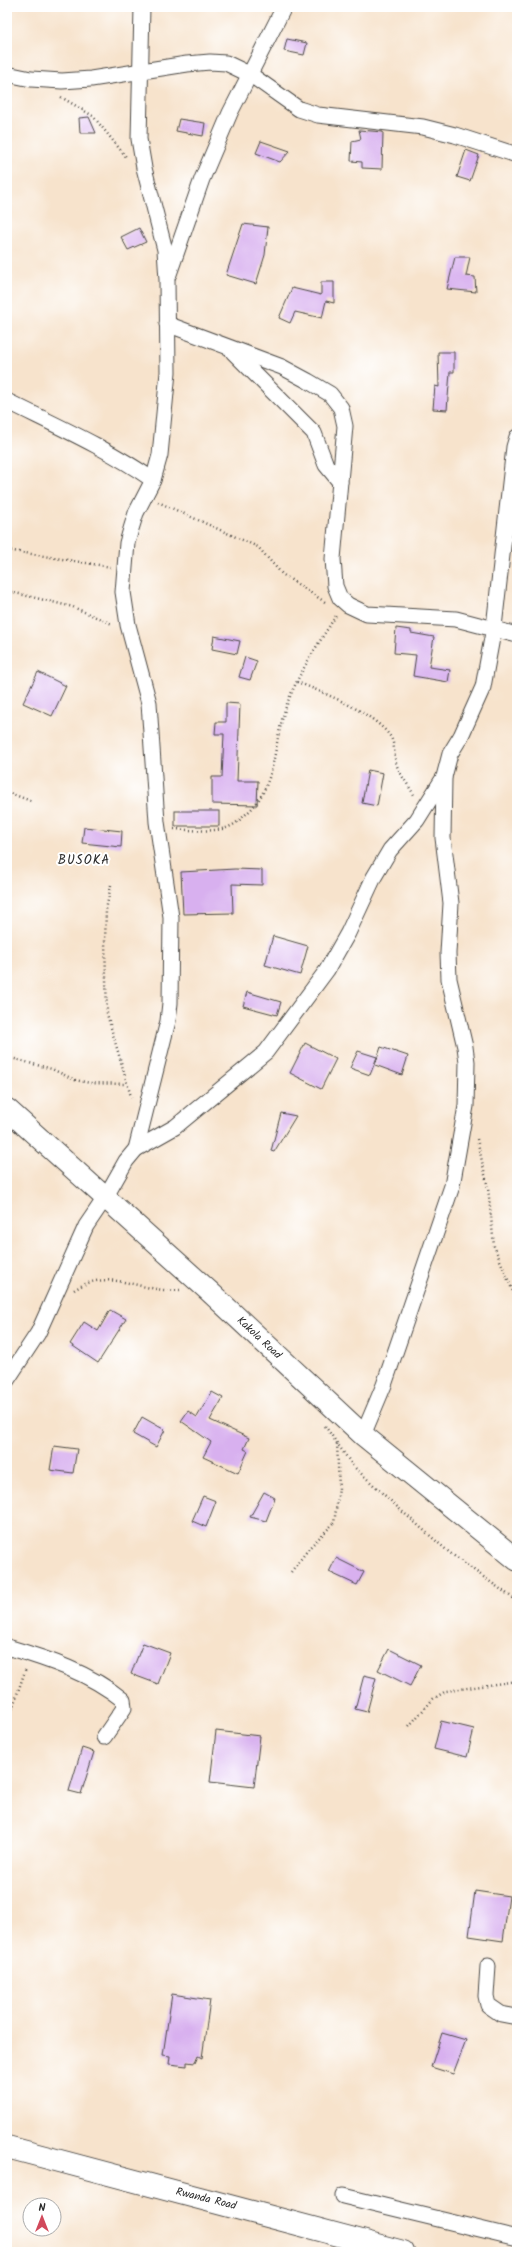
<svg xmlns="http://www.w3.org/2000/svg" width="524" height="2259" font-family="Kalam,sans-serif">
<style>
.building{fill:#d8b0ef}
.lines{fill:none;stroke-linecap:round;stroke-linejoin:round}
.minor-casing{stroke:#4a4743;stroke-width:17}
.secondary-casing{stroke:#4a4743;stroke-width:23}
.trunk-casing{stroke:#4a4743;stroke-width:24}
.path{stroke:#4a4743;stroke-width:2.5;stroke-dasharray:1 3;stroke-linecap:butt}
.minor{stroke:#fff;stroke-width:15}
.secondary{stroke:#fff;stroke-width:21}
.trunk{stroke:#fff;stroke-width:22}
.labels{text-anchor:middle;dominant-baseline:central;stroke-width:4;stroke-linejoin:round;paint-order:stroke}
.street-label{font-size:11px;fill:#2b2b2b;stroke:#fff}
.quarter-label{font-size:13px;letter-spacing:1px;fill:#2b2b2b;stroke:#fff}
</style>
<rect width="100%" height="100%" fill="#fff"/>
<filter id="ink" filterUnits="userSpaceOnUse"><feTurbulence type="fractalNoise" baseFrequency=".025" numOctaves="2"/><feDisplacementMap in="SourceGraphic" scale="8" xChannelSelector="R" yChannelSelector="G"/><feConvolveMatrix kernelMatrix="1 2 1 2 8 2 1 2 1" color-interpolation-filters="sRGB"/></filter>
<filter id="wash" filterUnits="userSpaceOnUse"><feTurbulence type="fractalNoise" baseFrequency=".012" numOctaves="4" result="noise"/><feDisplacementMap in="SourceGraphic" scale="16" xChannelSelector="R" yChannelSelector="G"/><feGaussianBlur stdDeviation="0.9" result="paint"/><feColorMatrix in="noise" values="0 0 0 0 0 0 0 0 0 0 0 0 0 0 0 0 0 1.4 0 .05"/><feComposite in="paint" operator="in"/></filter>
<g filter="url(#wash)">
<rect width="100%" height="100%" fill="#f7e3cc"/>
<g id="blocks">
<g class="building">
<path d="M287,39L307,43L304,55L284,51Z"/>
<path d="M89,117L96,133H80L79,118Z"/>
<path d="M179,119L205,123L203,136L176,131Z"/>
<path d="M359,130L383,132L382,169L362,168V162L351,161L352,141L361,139Z"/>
<path d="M261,141L290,151L280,162L256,153Z"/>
<path d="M466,150L479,155L470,181L457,177Z"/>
<path d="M243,224L268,227L265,255L256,284L226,275Z"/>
<path d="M139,228L146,242L128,250L121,237Z"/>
<path d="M455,257H470L466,276L475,277L476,292L447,289Z"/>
<path d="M321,282H334V303L326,301L322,318L295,312L290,323L279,318L292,288L321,295Z"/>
<path d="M438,352H454V372H450L447,410L433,409L435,386L439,387Z"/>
<path d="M396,628L411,630V633L434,637L429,667L450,670L448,682L413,676L416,655L394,653Z"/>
<path d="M214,636L240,641L237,654L212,649Z"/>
<path d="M245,657L257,661L250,680L239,677Z"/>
<path d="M38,672L66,686L52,716L23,703Z"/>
<path d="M226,703L240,704L237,781H258L257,805L212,804V777H222L224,734H215L216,722H226Z"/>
<path d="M368,770L383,773L377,806L362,803Z"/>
<rect x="175" y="811" width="44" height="15"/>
<path d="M84,827L122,831L121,847L82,843Z"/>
<path d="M235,869L262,870V885L232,884L233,913L183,914L181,872Z"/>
<path d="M273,936L308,946L300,975L265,965Z"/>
<path d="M247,992L281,1002L277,1015L243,1006Z"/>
<path d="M305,1043L336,1059L321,1089L290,1073Z"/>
<path d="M381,1047L408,1056L402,1075L375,1065Z"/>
<path d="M358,1051L377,1057L370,1075L350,1068Z"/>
<path d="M281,1113L296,1116L274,1152L271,1151Z"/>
<path d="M110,1310L126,1319L98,1363L70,1344L84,1322L98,1331Z"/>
<path d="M212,1392L223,1398L210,1420L249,1438L244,1449L248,1451L238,1473L203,1457L211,1442L181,1421L188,1411L197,1417Z"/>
<path d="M142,1417L165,1430L156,1447L133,1434Z"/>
<path d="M54,1446L77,1449L73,1473L50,1470Z"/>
<path d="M264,1492L275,1498L266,1521L250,1517Z"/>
<path d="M203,1496L216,1501L206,1527L192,1521Z"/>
<path d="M336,1558L364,1572L357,1585L329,1572Z"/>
<path d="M143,1643L170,1653L158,1684L131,1674Z"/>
<path d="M389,1649L421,1665L410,1686L378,1670Z"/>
<path d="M364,1675L376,1678L367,1712L355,1709Z"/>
<path d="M441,1721L474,1729L467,1757L434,1749Z"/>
<path d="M216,1731L260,1736L254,1787L210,1782Z"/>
<path d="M82,1748L94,1752L81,1794L69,1791Z"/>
<path d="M475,1891L509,1896L503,1941L469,1936Z"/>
<path d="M172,1994L210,2000L202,2058L198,2056L195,2063L187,2062V2066L169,2064L170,2056L163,2055Z"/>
<path d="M442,2033L466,2040L453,2074L431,2067Z"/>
</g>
</g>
</g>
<g filter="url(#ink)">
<use href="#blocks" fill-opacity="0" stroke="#4a4743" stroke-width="1"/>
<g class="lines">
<g class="minor-casing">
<g id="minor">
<path d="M7,74L31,79L62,81L91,79L187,64L210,62L226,63L251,75L299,109L318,115L423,127L455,135L517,155"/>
<path d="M169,274L202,179L230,113L284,7"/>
<path d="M167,324L282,367L308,381L330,394L341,408L345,426L333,559L335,586L340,598L348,605L367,614L456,619L517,635"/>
<path d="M233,352L314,433L326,465L340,482"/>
<path d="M7,401C57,426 107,448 153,480"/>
<path d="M136,1149L175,1127L266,1052L327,970L348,933L374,877L390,850L417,820L444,777L450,754L461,736L483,687L494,627L514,447L517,437"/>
<path d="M7,1380L38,1333L86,1226L105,1198L126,1161L136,1149L168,1021L170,1003L171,917L157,822L149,703L128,625L123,592L127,543L131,529L136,513L153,480L160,455L168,372L167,280L165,250L144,168L139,139L142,7"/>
<path d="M363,1435L384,1385L452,1186L466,1106L467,1062L465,1047L449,979L448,953L451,903L443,838L444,778"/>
<path d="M7,1647C48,1659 90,1673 123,1700L124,1708L104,1737"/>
<path d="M488,1966L486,1996L488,2005L501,2014L517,2017"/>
<path d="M343,2196L517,2238"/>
</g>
</g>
<g class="secondary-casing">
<path id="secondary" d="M7,1109L210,1292L363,1435L517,1560"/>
</g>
<g class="trunk-casing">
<path id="trunk" d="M7,2147L403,2252"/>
</g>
<g class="path">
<path d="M61,97L93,116L127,158"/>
<path d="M158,502L258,547L282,574L325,602"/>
<path d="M7,550L111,567"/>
<path d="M7,591L73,607L112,624"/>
<path d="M297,682C324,693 373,712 390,736C396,745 393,756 397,766C401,776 409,786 414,795"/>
<path d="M7,792L31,801"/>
<path d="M174,829C190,830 206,832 222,829C232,827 238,822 245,815C275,790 273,751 283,716C294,679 317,646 337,614"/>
<path d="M111,885L106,910L105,942L107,1014L132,1100"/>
<path d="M7,1057L52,1069L75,1080L90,1083L126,1084"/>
<path d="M477,1139L488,1188L494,1246L517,1301"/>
<path d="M74,1290C110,1266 142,1294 180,1290"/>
<path d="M325,1426L353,1466L405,1514L450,1553L517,1601"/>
<path d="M291,1572L310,1547L334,1523L339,1489L337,1443"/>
<path d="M7,1724L26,1668"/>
<path d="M409,1726L433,1699L446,1691L517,1681"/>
</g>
<use href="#minor" class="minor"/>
<use href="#secondary" class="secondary"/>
<use href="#trunk" class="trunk"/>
</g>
</g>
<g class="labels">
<g class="street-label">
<text transform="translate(259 1338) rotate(43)">Kakola Road</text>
<text transform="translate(206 2199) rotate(14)">Rwanda Road</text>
</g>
<g class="quarter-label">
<text x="84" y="860">BUSOKA</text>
</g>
</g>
<rect width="524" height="2259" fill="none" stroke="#fff" stroke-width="24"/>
<g transform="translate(42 2217)"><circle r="19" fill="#ffffff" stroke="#aaaaaa"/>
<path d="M0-3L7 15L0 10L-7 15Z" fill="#d1495b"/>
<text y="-6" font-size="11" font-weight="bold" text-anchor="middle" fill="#2b2b2b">N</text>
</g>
</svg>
